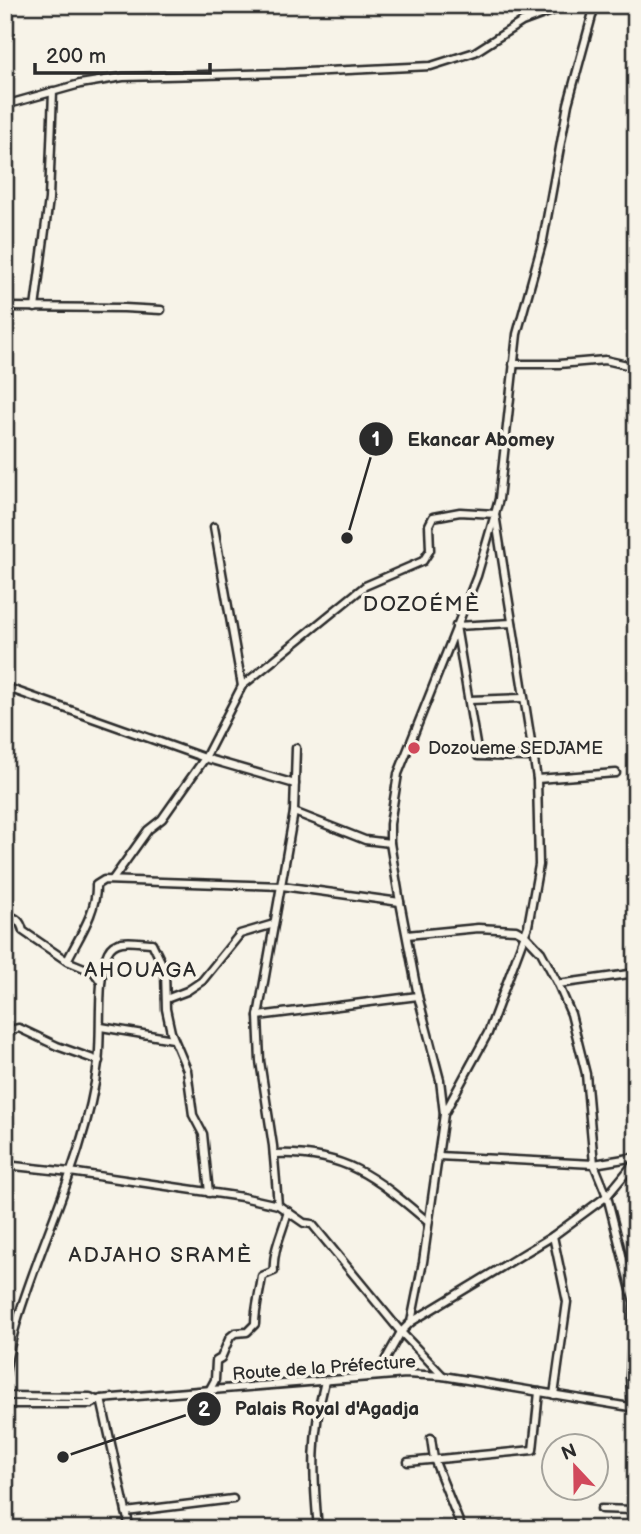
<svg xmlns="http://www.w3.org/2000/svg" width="641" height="1534" font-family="'Balsamiq Sans',sans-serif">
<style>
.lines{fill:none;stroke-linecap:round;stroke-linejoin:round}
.minor-casing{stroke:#2b2b2b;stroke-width:11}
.minor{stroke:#f7f3e8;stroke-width:6}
.poi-dot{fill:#d1495b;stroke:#f7f3e8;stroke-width:2.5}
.labels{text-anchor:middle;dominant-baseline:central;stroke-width:7;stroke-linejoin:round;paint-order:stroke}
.poi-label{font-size:18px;fill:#2b2b2b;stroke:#f7f3e8;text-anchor:start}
.street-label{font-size:18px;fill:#2b2b2b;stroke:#f7f3e8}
.quarter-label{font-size:21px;letter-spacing:2px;fill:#2b2b2b;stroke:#f7f3e8}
.leader{fill:none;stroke:#2b2b2b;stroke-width:2.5}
.callout-dot{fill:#2b2b2b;stroke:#f7f3e8;stroke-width:2.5}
.mark-label{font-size:21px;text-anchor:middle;font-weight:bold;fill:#fff}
.callout-label{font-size:19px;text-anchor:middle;font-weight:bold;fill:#2b2b2b;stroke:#f7f3e8;stroke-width:7;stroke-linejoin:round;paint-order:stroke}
</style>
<rect width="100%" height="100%" fill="#f7f3e8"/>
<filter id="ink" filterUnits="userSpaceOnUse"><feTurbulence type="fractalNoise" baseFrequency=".0143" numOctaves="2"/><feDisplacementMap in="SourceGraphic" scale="14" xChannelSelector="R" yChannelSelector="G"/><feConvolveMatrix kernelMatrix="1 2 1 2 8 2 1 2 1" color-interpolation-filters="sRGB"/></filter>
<g filter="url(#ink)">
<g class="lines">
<g class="minor-casing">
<g id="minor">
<path d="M5,105L80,84L123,77L286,73L431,66L475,52L522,22L568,5"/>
<path d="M5,307L124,308L161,310"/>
<path d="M35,308L49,199L53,91"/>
<path d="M513,364H559L605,360L636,367"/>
<path d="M214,527L242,686"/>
<path d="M512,623L456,626L478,756L533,757"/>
<path d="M5,687L205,758L295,784"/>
<path d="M469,700L523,698"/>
<path d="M537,779L616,773"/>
<path d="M294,812L365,840L390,843"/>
<path d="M113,879L148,830L162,819L205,758L242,686L365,586L423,561L430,550L429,525L433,517L460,512L495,514L477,576L398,774L390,824V843L400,902L418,996L440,1080L444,1114"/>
<path d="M5,916C15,916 21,921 23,931L67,961L94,972L101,982"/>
<path d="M407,935L478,928L516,930L525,935L541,952L558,984L571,1014L586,1074L594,1164L607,1196L634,1302L630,1378L632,1407"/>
<path d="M67,961C78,938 97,912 96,885L104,880L282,886L400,902"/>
<path d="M558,984L636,973"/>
<path d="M166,999L187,991L202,981L240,934L274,924"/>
<path d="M258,1016L418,996"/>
<path d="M101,1027L173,1039"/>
<path d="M5,1031L19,1028L57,1046L99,1061"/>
<path d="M274,1154C345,1151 375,1177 427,1221"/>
<path d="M438,1156L594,1164L636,1157"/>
<path d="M5,1165L70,1172L242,1197L278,1205L304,1223L312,1224L401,1332L443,1376"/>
<path d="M278,1205L273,1146L260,1061L258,1016L294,812L296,748"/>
<path d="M553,1236L567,1302L554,1395"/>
<path d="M411,1322L553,1236L607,1196L636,1161"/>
<path d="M5,1375C11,1332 26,1293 41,1252C64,1191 90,1128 98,1063C102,1034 96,975 108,952C116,936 137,943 152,943L165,970L166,1009L171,1032L187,1070L193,1115L203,1134L209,1193"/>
<path d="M377,1375L401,1332L411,1322L423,1262L444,1114L488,1033L528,926L539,865L537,779L495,514L499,499L517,334L543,240L568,104L595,5"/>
<path d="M209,1391L215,1380L216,1361L221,1358L230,1337L235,1333L247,1332L255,1324C255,1308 260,1293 262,1276L274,1271C272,1251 283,1231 288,1211"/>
<path d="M5,1396L90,1397L96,1400"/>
<path d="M101,1399L130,1529"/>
<path d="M5,1404H91L101,1399L406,1374L443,1376L636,1408"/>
<path d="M431,1438L434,1459L462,1529"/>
<path d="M408,1462L533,1450L539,1392"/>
<path d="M601,1509L633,1510"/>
<path d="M126,1512L233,1499"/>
<path d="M318,1529C313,1475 311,1435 325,1381"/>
<path d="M500,1529L501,1527"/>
<path d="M632,1529L636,1499"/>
</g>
</g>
<use href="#minor" class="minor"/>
</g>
</g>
<circle class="poi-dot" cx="414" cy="748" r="7"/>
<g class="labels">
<g class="poi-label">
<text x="428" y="748">Dozoueme SEDJAME</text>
</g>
<g class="street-label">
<text transform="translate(324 1368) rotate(-4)">Route de la Préfecture</text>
</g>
<g class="quarter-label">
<text x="422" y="604">DOZOÉMÈ</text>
<text x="141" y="970">AHOUAGA</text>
<text x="161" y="1255">ADJAHO SRAMÈ</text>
</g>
</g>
<path class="leader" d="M347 538L376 439M63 1457L204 1409"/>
<g class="callout-dot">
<circle cx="347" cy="538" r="7"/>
<circle cx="63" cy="1457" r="7"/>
<circle cx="376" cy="439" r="18"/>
<circle cx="204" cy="1409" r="18"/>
</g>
<g class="mark-label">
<text x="376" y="446">1</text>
<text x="204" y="1416">2</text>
</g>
<g class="callout-label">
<text x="481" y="446">Ekancar Abomey</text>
<text x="327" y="1415">Palais Royal d'Agadja</text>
</g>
<rect width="641" height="1534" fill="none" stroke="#f7f3e8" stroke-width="28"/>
<rect x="14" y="14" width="613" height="1506" fill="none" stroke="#2b2b2b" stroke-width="2.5" filter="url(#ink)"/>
<g transform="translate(575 1467) rotate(338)"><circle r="33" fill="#f7f3e8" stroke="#a5a39c" stroke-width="2"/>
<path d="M0-5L12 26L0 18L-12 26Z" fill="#d1495b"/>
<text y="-10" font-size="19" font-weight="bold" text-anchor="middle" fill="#2b2b2b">N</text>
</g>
<path d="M35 63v10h175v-10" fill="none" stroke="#2b2b2b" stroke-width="3.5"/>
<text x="46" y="63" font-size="21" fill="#2b2b2b" stroke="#f7f3e8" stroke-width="5" paint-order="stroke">200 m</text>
</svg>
